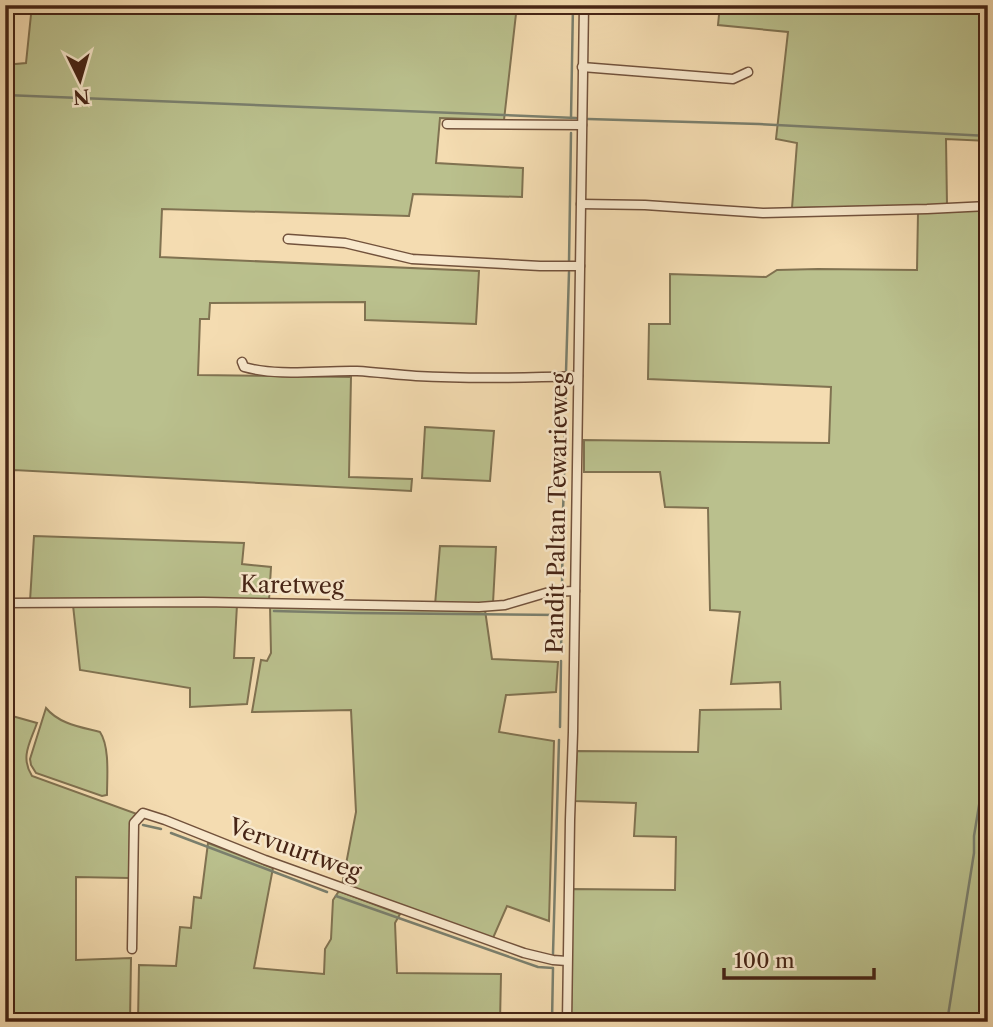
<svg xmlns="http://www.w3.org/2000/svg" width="993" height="1027" font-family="'Libre Caslon Text',serif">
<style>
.green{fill:#bac08d;stroke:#807251;stroke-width:2}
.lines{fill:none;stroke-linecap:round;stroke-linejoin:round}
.stream{stroke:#7a7f6d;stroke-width:2.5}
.street-casing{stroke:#72523c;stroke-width:11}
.street{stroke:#f8e8cc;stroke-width:8}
.labels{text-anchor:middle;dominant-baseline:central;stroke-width:5;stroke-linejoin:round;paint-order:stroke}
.street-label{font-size:23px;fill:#462415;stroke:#f8e8cc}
</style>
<rect width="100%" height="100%" fill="#f4dcb1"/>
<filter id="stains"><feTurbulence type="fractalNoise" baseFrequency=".00286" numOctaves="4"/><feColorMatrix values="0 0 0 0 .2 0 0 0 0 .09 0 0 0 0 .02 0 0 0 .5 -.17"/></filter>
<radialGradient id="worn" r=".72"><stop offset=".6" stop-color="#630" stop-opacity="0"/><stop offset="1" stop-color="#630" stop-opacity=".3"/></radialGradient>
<g class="green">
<path d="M32,5H517L504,120L440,118L436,163L523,168L522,197L413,194L409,216L162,209L160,257L479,271L476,324L365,320V302L210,303L209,319H200L198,375L351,377L349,477L412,479L411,491L14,470L10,539H5V65L26,63Z"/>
<path d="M720,5H988V141L946,139L947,205L792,208L797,143L776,139L788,32L718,25Z"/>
<path d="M988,210V706L980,761L988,771V1022H571L572,889L675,890L676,837L634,836L636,803L574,801L577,751L698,752L700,710L781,709L780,682L731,684L740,612L710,610L708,508L665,507L660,472H584V440L829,443L831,387L648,379L649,324H670V274L766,277L777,270L818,269L917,270L918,213Z"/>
<path d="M425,427L494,431L490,481L422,478Z"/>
<path d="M34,536L244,543L242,564L271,567L269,600L30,601Z"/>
<path d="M440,546L496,547L493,603L435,605Z"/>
<path d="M73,605H237L234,658H254L247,704L190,707V688L80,670Z"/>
<path d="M270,606L485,610L492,659L558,662L556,692L506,695L499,732L554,741L549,921L507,906L493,938L342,885L356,812L351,710L252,712L261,660L267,661L271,653Z"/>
<path d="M46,708C59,724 81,727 100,732C110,747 107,778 107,795L102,796L36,773L31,765L30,759Z"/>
<path d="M5,714L37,723C30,743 20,757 32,776L137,814L130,825L129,878L76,877V960L131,958L130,1022H5Z"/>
<path d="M208,843L273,868L254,968L324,974L325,949L331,939L333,900L339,891L400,914L395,923L397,973L501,974L500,1022H138L139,965L176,966L180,927L191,928L194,897L201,898Z"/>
</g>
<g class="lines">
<g class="stream">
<path d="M5,95L576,118"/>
<path d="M571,118L573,5"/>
<path d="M588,119L759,124L988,136"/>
<path d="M569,263L571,133"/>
<path d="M566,372L569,272"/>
<path d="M565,406L566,381"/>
<path d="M564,475L565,417"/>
<path d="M563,510L564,486"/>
<path d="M562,586L563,517"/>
<path d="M274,611L354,613L561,615"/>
<path d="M561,652L562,598"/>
<path d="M560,727L561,661"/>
<path d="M143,825L161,829"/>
<path d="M171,833L327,892"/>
<path d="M336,896L538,967L553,968L552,1022"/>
<path d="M553,954L559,740"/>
<path d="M947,1022L974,853V836L985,769L988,726"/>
</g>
<g class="street-casing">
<g id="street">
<path d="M582,67L733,79L748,72"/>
<path d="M447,124L582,125"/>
<path d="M581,204L645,205L763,213L927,209L988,206"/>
<path d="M288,239L345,243L412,259L540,266H580"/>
<path d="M242,362L244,367C279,377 322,370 357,371C377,372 397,375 416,376C470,379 524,378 578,376"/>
<path d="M6,603L203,602L479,607L505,605L549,592L575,591"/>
<path d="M132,949L134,823L143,813L165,820L265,860L524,953L553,960L567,961"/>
<path d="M567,1022L570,820L573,732L584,5"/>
</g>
</g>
<use href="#street" class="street"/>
</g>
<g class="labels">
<g class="street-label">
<text transform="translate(557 513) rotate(-89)">Pandit Paltan Tewarieweg</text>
<text transform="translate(292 585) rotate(1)">Karetweg</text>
<text transform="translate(295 849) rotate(20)">Vervuurtweg</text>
</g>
</g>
<rect width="993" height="1027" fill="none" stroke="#f4dcb1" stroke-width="28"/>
<rect x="7" y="7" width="979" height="1013" fill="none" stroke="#462415" stroke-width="3.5"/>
<rect x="14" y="14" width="965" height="999" fill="none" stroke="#462415" stroke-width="2"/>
<g transform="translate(80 80) rotate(175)" stroke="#f8e8cc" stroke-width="5" paint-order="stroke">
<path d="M0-5L12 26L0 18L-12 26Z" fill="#462415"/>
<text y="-10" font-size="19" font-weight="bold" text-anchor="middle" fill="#462415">N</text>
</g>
<path d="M724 968v10h150v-10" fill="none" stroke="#462415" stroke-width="3.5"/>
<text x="734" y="968" font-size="21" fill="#462415" stroke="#f8e8cc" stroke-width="5" paint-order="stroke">100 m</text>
<rect width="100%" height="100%" filter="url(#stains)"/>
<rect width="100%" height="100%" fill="url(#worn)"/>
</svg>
